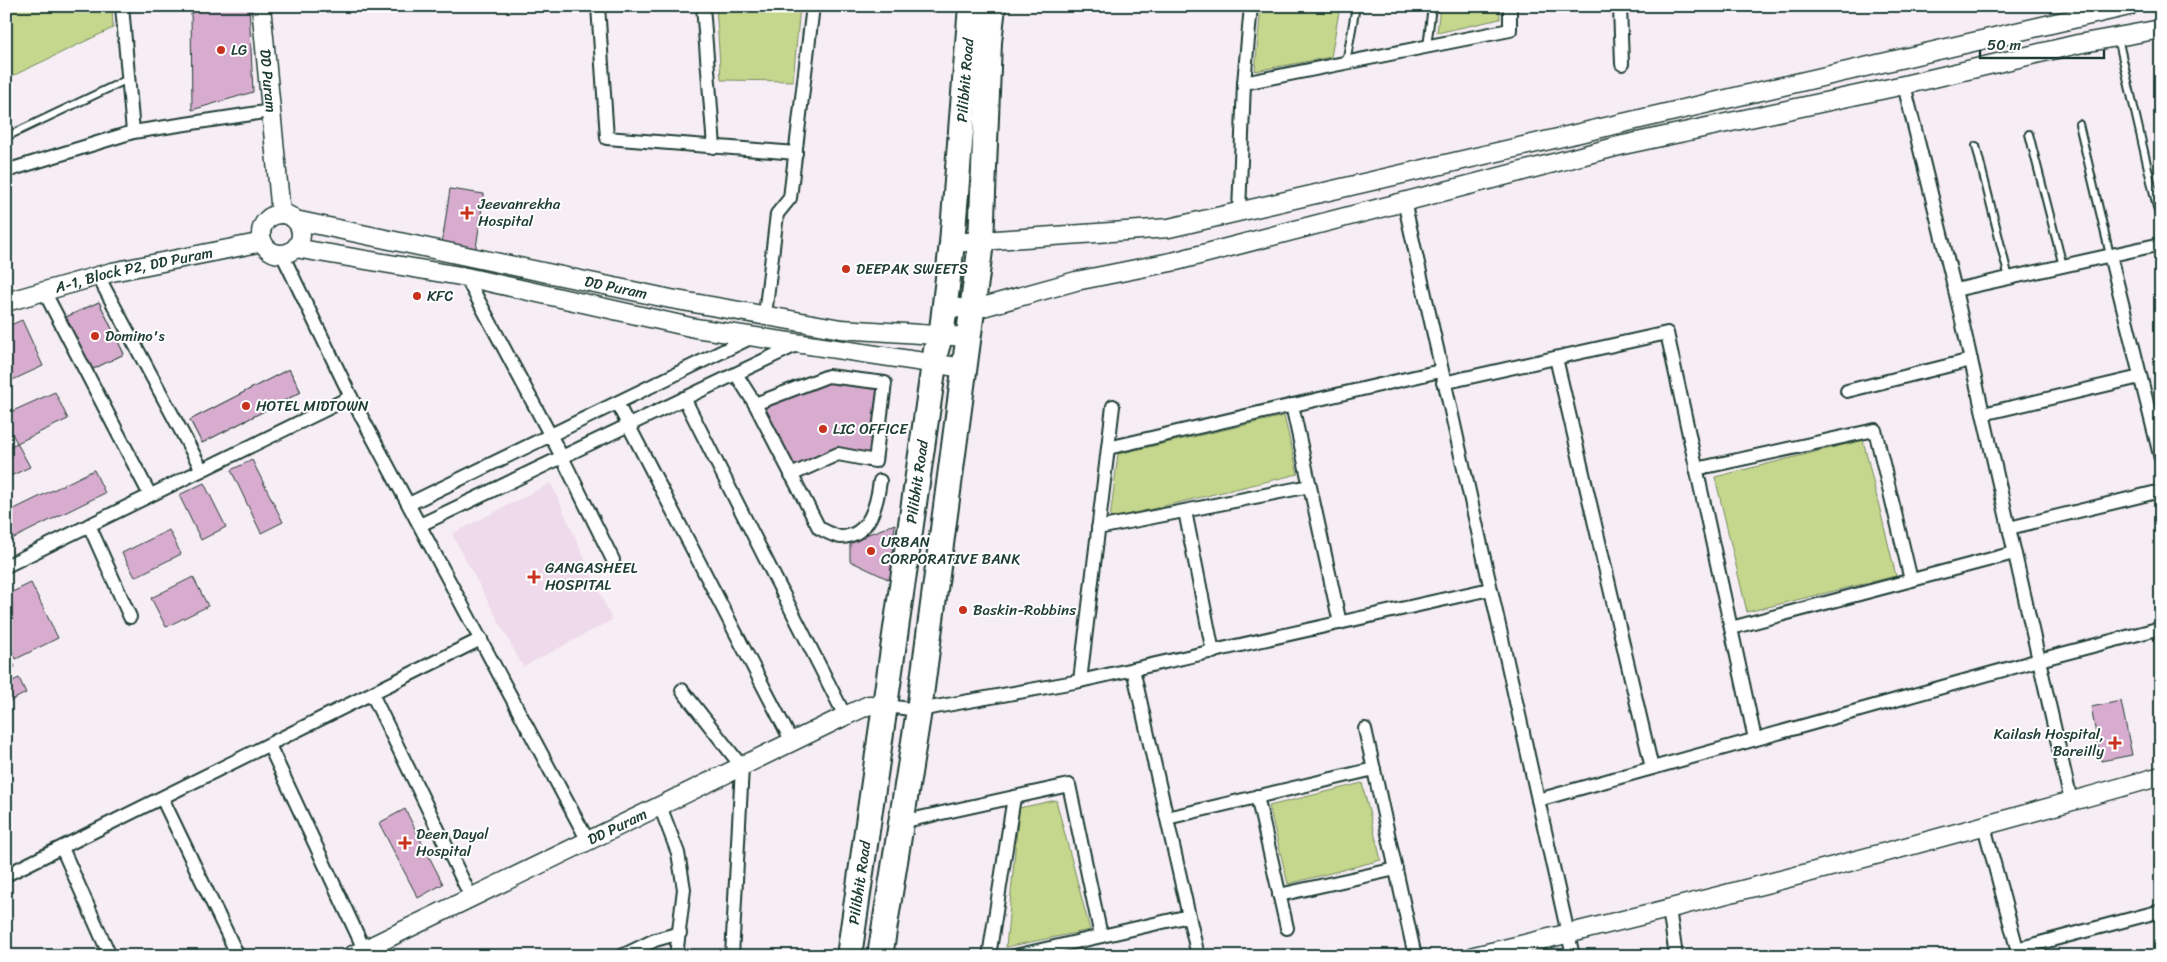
<svg xmlns="http://www.w3.org/2000/svg" width="2167" height="962" font-family="Sriracha,sans-serif">
<style>
.built{fill:#eedaea}
.green{fill:#c5d78c;stroke:#728a60}
.building{fill:#d8accf;stroke:#1f3d34}
.lines{fill:none;stroke-linecap:round;stroke-linejoin:round}
.lane-casing{stroke:#1f3d34;stroke-width:10}
.street-casing{stroke:#1f3d34;stroke-width:16}
.secondary-casing{stroke:#1f3d34;stroke-width:21}
.highway-casing{stroke:#1f3d34;stroke-width:28}
.lane{stroke:#fff;stroke-width:6}
.street{stroke:#fff;stroke-width:12}
.secondary{stroke:#fff;stroke-width:18}
.highway{stroke:#fff;stroke-width:24}
.poi-dot{fill:#c8321e;stroke:#fff;stroke-width:2}
.labels{text-anchor:middle;dominant-baseline:central;stroke-width:4;stroke-linejoin:round;paint-order:stroke}
.poi-label{font-size:15px;fill:#1f3d34;stroke:#fff;text-anchor:start}
.street-label{font-size:15px;fill:#1f3d34;stroke:#fff}
</style>
<rect width="100%" height="100%" fill="#f7eef5"/>
<filter id="ink" filterUnits="userSpaceOnUse"><feTurbulence type="fractalNoise" baseFrequency=".02" numOctaves="2"/><feDisplacementMap in="SourceGraphic" scale="10" xChannelSelector="R" yChannelSelector="G"/><feConvolveMatrix kernelMatrix="1 2 1 2 8 2 1 2 1" color-interpolation-filters="sRGB"/></filter>
<g filter="url(#ink)">
<path class="built" d="M551,483L612,620L523,667L452,534Z"/>
<g class="green">
<path d="M6,6H112L113,28L6,79Z"/>
<path d="M716,6H800L793,81L721,80Z"/>
<path d="M1261,6H1340L1331,57L1255,71Z"/>
<path d="M1440,6H1500V19L1437,33Z"/>
<path d="M1284,416L1298,474L1110,519L1118,454Z"/>
<path d="M1863,440L1896,576L1747,612L1715,477Z"/>
<path d="M1362,783L1381,860L1288,884L1269,806Z"/>
<path d="M1056,800L1090,930L1006,947L1019,808Z"/>
</g>
<g class="building">
<path d="M249,6L253,92L192,110L191,7Z"/>
<path d="M450,189L484,194L476,248L442,243Z"/>
<path d="M99,302L124,354L91,370L66,317Z"/>
<path d="M99,302L124,354L91,370L66,317Z"/>
<path d="M22,320L43,366L6,383V327Z"/>
<path d="M289,369L301,392L202,443L190,420Z"/>
<path d="M289,369L301,392L202,443L190,420Z"/>
<path d="M828,376L885,383L875,461L838,454L791,475L755,404Z"/>
<path d="M55,392L68,419L17,443L6,422V414Z"/>
<path d="M17,443L30,467L6,478V448Z"/>
<path d="M252,460L283,522L261,533L231,470Z"/>
<path d="M94,470L105,493L8,541L6,513Z"/>
<path d="M204,483L226,527L201,540L179,495Z"/>
<path d="M895,524L890,580L850,561V541Z"/>
<path d="M169,530L181,554L135,577L122,553Z"/>
<path d="M193,577L208,606L166,627L151,598Z"/>
<path d="M31,583L58,638L16,659L6,639V595Z"/>
<path d="M6,649L15,667L6,671Z"/>
<path d="M19,678L26,693L6,703V684Z"/>
<path d="M2121,701L2132,755L2101,761L2091,707Z"/>
<path d="M405,809L443,884L418,898L379,823Z"/>
</g>
<g class="lines">
<g class="lane-casing">
<g id="lane">
<path d="M2118,38L2161,225"/>
<path d="M1427,47L1432,6"/>
<path d="M1346,63L1356,6"/>
<path d="M2079,124L2110,255"/>
<path d="M2029,134L2063,266"/>
<path d="M6,137L128,79"/>
<path d="M1976,146L2009,278"/>
</g>
</g>
<g class="street-casing">
<g id="street">
<path d="M122,6L133,132"/>
<path d="M598,6L607,138L796,153"/>
<path d="M703,6L714,147"/>
<path d="M1620,6L1622,64"/>
<path d="M1244,83L1510,30V6"/>
<path d="M1904,85L1955,290L2071,801"/>
<path d="M6,171L133,132L271,111"/>
<path d="M1404,201L1573,956"/>
<path d="M1239,212L1244,83L1251,6"/>
<path d="M282,254L351,397L588,841"/>
<path d="M2110,255L2161,459"/>
<path d="M98,276L202,470"/>
<path d="M466,277L562,457L613,560"/>
<path d="M1955,290L2161,244"/>
<path d="M44,291L150,495"/>
<path d="M765,315L777,214L790,198L813,6"/>
<path d="M1556,358L1652,768"/>
<path d="M736,374L755,404L819,528C825,531 835,537 841,537C870,536 877,504 880,481"/>
<path d="M1443,383L1667,333L1755,739"/>
<path d="M1847,391L1971,360"/>
<path d="M684,398L845,716"/>
<path d="M617,403L792,742"/>
<path d="M755,404L828,376L885,383L875,461L838,454L791,475"/>
<path d="M1292,405L1340,623"/>
<path d="M1983,414L2140,377"/>
<path d="M1108,448L1440,371"/>
<path d="M1696,469L1875,430L1911,580"/>
<path d="M409,504L752,337"/>
<path d="M1185,511L1213,652"/>
<path d="M89,525L130,617"/>
<path d="M420,525L798,344"/>
<path d="M1098,528L1310,486"/>
<path d="M2009,528L2161,491"/>
<path d="M6,566L351,397"/>
<path d="M1731,628L2014,553"/>
<path d="M1133,669L1198,956"/>
<path d="M1080,681L1113,406"/>
<path d="M682,690L742,767L732,956"/>
<path d="M372,694L471,897"/>
<path d="M886,706L919,710L1080,681L1490,589"/>
<path d="M1365,729L1415,956"/>
<path d="M269,745L364,949"/>
<path d="M1257,796L1287,928"/>
<path d="M162,798L238,956"/>
<path d="M1538,800L2039,660L2161,628"/>
<path d="M660,806L678,853L684,889L676,956"/>
<path d="M1167,818L1374,769"/>
<path d="M901,822L1069,785L1101,936"/>
<path d="M1984,826L2019,956"/>
<path d="M62,848L110,956"/>
<path d="M6,875L481,639"/>
<path d="M1279,895L1396,869"/>
<path d="M1669,909L1676,956"/>
<path d="M2017,949L2161,911"/>
<path d="M622,956L655,940L680,933"/>
<path d="M989,956L1014,797"/>
<path d="M1015,956L1189,916"/>
</g>
</g>
<g class="secondary-casing">
<g id="secondary">
<path id="s1" d="M261,6L281,214"/>
<circle cx="281" cy="234" r="20"/>
<path id="s2" d="M295,220L671,299L841,329L968,337"/>
<path d="M952,243L1169,228L2129,6"/>
<path d="M295,248L466,277L695,328L964,368"/>
<path id="s3" d="M6,302L112,272L263,242"/>
<path d="M945,306L972,310L1076,281L1176,261L1623,145L1904,85L2078,44L2161,29"/>
<path id="s4" d="M351,956L845,716L869,705L886,706"/>
<path d="M1474,956C1705,902 1933,841 2161,776"/>
</g>
</g>
<g class="highway-casing">
<g id="highway">
<path id="s5" d="M849,956L936,350L942,330L952,243L971,6"/>
<path d="M880,956L919,710L981,243L989,42L993,6"/>
</g>
</g>
<use href="#lane" class="lane"/>
<use href="#street" class="street"/>
<use href="#secondary" class="secondary"/>
<use href="#highway" class="highway"/>
</g>
</g>
<g class="poi-dot">
<circle cx="221" cy="50" r="5"/>
<path d="M464.5 205.5h5v5h5v5h-5v5h-5v-5h-5v-5h5z"/>
<circle cx="846" cy="269" r="5"/>
<circle cx="417" cy="296" r="5"/>
<circle cx="95" cy="336" r="5"/>
<circle cx="246" cy="406" r="5"/>
<circle cx="823" cy="429" r="5"/>
<circle cx="871" cy="551" r="5"/>
<path d="M531.5 569.5h5v5h5v5h-5v5h-5v-5h-5v-5h5z"/>
<circle cx="963" cy="610" r="5"/>
<path d="M2112.5 735.5h5v5h5v5h-5v5h-5v-5h-5v-5h5z"/>
<path d="M402.5 835.5h5v5h5v5h-5v5h-5v-5h-5v-5h5z"/>
</g>
<g class="labels">
<g class="poi-label">
<text x="231" y="50">LG</text>
<text x="478" y="204">Jeevanrekha<tspan x="478" dy="17">Hospital</tspan></text>
<text x="856" y="269">DEEPAK SWEETS</text>
<text x="427" y="296">KFC</text>
<text x="105" y="336">Domino's</text>
<text x="256" y="406">HOTEL MIDTOWN</text>
<text x="833" y="429">LIC OFFICE</text>
<text x="881" y="542">URBAN<tspan x="881" dy="17">CORPORATIVE BANK</tspan></text>
<text x="545" y="568">GANGASHEEL<tspan x="545" dy="17">HOSPITAL</tspan></text>
<text x="973" y="610">Baskin-Robbins</text>
<text x="2104" y="734" text-anchor="end">Kailash Hospital,<tspan x="2104" dy="17">Bareilly</tspan></text>
<text x="416" y="834">Deen Dayal<tspan x="416" dy="17">Hospital</tspan></text>
</g>
<g class="street-label">
<text stroke="none"><textPath href="#s1" startOffset="75">DD Puram</textPath></text>
<text stroke="none"><textPath href="#s5" startOffset="884">Pilibhit Road</textPath></text>
<text stroke="none"><textPath href="#s3" startOffset="132">A-1, Block P2, DD Puram</textPath></text>
<text stroke="none"><textPath href="#s2" startOffset="328">DD Puram</textPath></text>
<text stroke="none"><textPath href="#s5" startOffset="479">Pilibhit Road</textPath></text>
<text stroke="none"><textPath href="#s4" startOffset="296">DD Puram</textPath></text>
<text stroke="none"><textPath href="#s5" startOffset="74">Pilibhit Road</textPath></text>
</g>
</g>
<rect width="2167" height="962" fill="none" stroke="#fff" stroke-width="25"/>
<rect x="12" y="12" width="2142" height="937" fill="none" stroke="#1f3d34" stroke-width="2" filter="url(#ink)"/>
<path d="M1980 50v8h124v-8" fill="none" stroke="#1f3d34" stroke-width="2.5"/>
<text x="1987" y="50" font-size="15" fill="#1f3d34" stroke="#ffffff" stroke-width="4" paint-order="stroke">50 m</text>
</svg>
